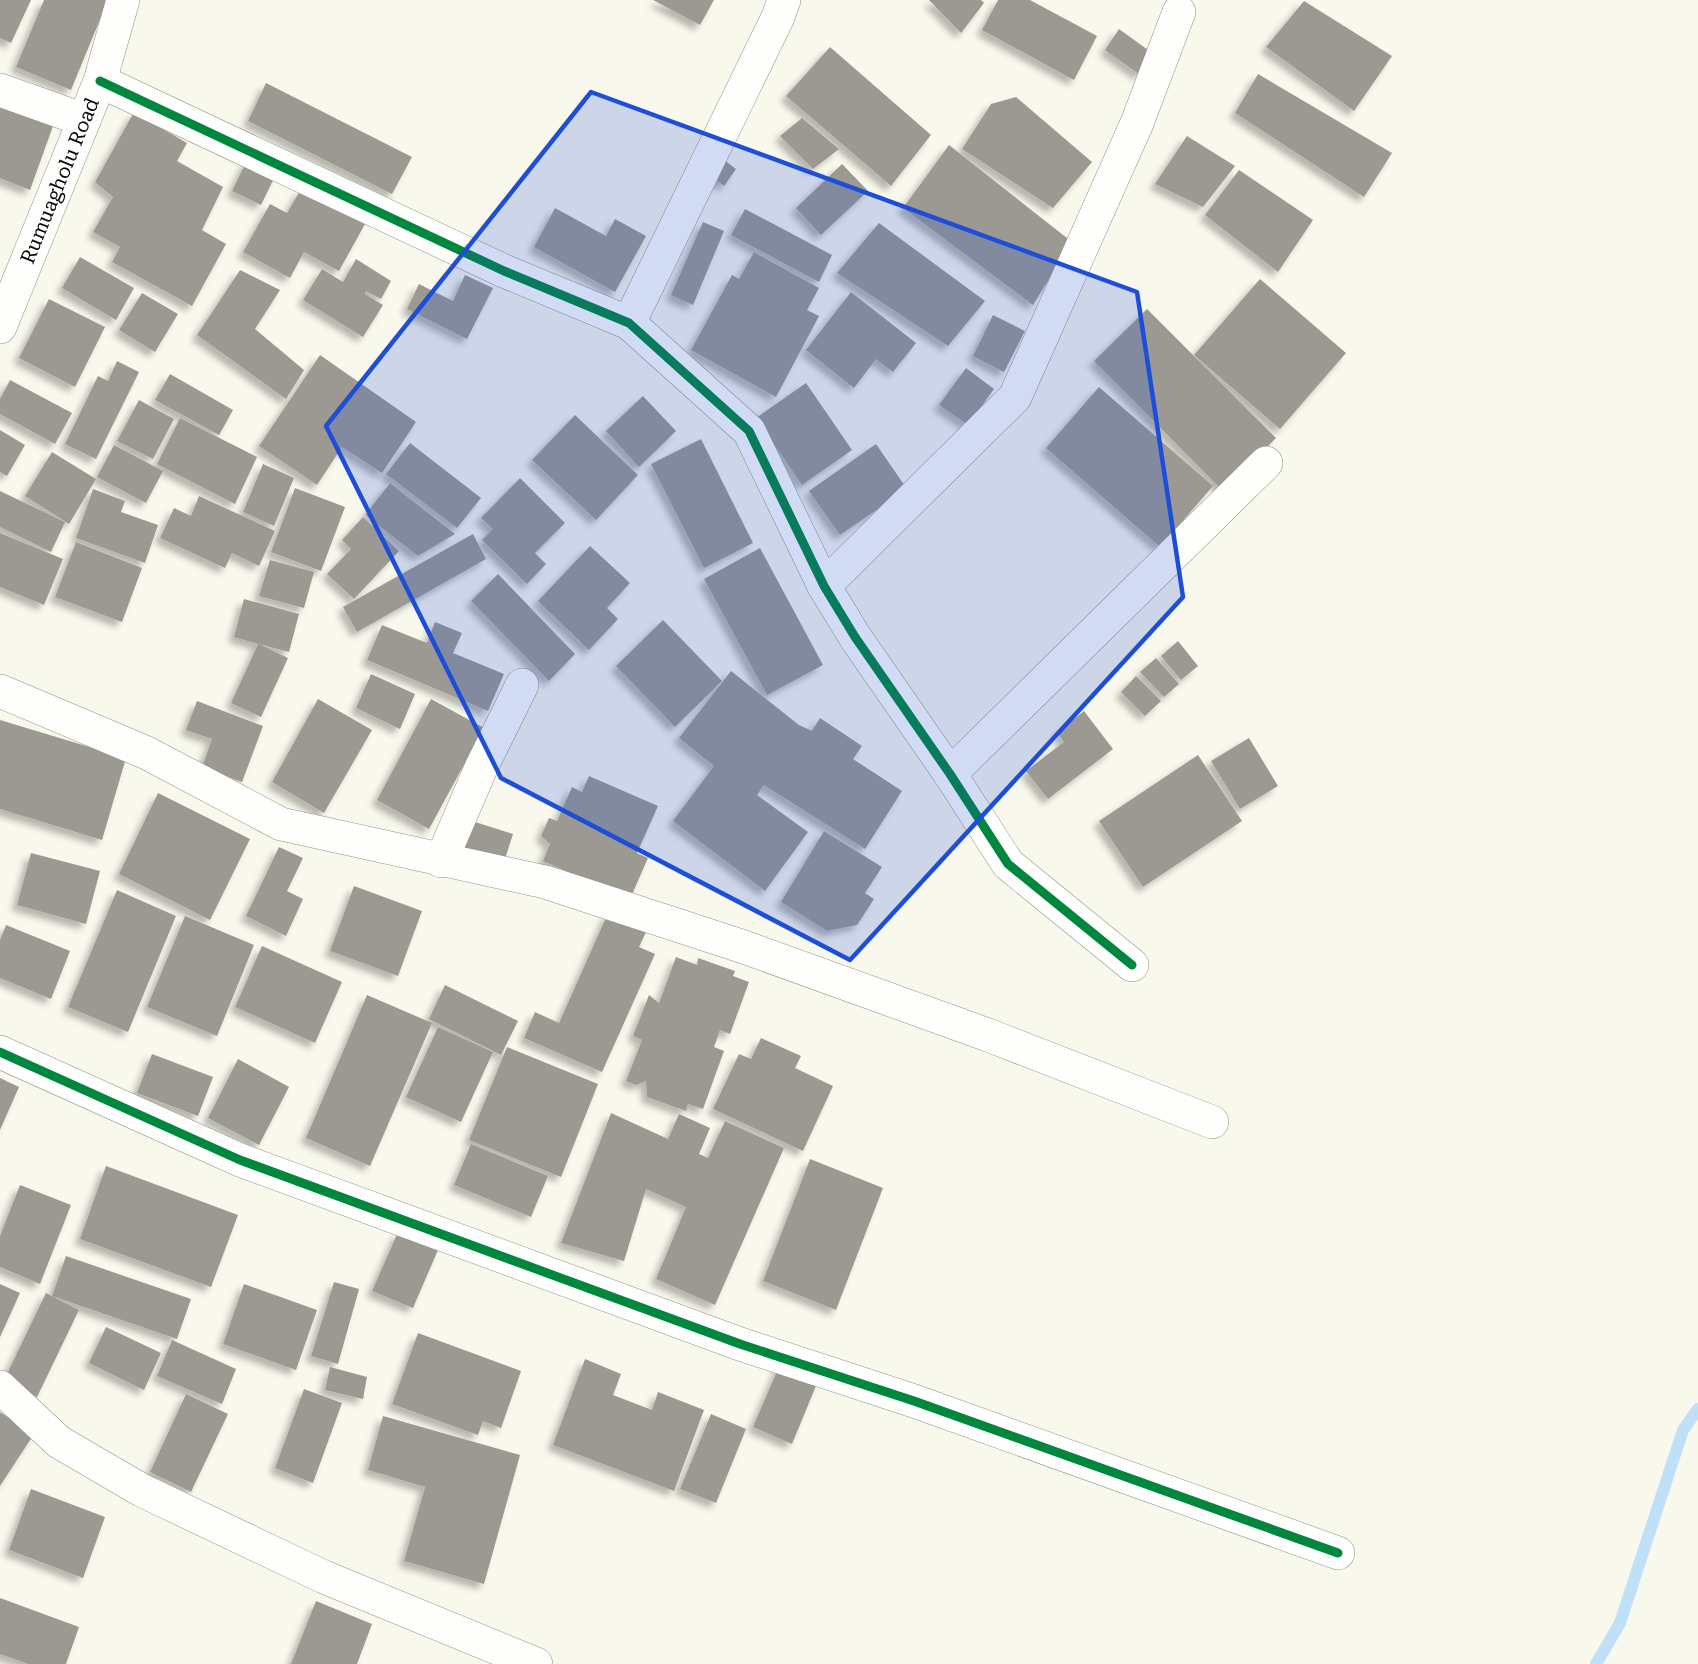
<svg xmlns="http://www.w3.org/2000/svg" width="1698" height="1664" font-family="'Roboto Serif',serif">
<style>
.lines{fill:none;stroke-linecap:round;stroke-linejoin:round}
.stream{stroke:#c0e0f7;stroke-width:12}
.building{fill:#9c9993;filter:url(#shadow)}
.street-casing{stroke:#92918c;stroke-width:34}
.street{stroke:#fefefc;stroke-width:33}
.cycleway-casing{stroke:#fff;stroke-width:13}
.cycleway{stroke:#00873e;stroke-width:9}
.marked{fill:#1d4ed8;fill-opacity:0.2;stroke:#1d4ed8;stroke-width:4.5;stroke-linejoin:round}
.labels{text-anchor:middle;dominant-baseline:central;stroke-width:6;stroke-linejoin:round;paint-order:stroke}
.street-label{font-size:20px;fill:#0a0a0a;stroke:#fff}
</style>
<defs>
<filter id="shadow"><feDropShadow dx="-5.5" dy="5.5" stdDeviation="3" flood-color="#0004"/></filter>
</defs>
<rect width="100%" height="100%" fill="#f9f8ed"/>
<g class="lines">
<path class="stream" d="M1596,1664L1620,1623L1683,1430L1698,1409"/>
</g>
<g class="building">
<path d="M0,0H31L11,43L0,38Z"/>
<path d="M44,0H108L71,90L16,67Z"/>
<path d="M653,0H714L700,25Z"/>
<path d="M929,0H981L984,3L961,33Z"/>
<path d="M998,0H1030L1097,36L1074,80L982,30Z"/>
<path d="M1304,1L1392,56L1354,111L1266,47Z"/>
<path d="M1119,29L1155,55L1140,75L1105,50Z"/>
<path d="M830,47L931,135L891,186L786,96Z"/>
<path d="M1258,74L1392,153L1364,197L1235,113Z"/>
<path d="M266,83L412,157L392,194L248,121Z"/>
<path d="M1016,97L1092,162L1053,208L962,149L991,104Z"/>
<path d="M0,106L53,126L30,190L0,178Z"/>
<path d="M134,112L187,143L177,161L223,187L202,230L226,244L192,306L112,262L120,247L93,232L113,197L95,182Z"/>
<path d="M802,118L839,149L813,169L780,136Z"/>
<path d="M1187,136L1235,166L1203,207L1155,184Z"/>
<path d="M949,145L1072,242L1033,305L903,208Z"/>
<path d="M719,156L736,169L724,186L707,173Z"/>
<path d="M247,160L276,174L261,205L232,191Z"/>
<path d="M842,164L868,191L821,235L796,208Z"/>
<path d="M1239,170L1313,220L1278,272L1205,215Z"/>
<path d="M301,189L365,224L339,271L304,252L290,278L243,252L270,204L287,213Z"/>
<path d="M555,208L606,236L615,219L646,236L615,292L534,247Z"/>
<path d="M745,209L832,255L819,282L731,235Z"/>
<path d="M703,222L724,231L693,305L671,295Z"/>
<path d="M879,223L985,301L948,346L837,273Z"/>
<path d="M754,252L819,288L807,310L819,316L776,397L691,350L732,275L739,279Z"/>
<path d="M80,257L134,288L116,320L62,288Z"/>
<path d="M356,259L391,281L381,299L366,291L365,294L383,305L363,337L303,300L322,269L343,282Z"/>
<path d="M240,270L280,290L255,329L304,370L286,399L197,335Z"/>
<path d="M465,275L493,288L467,339L407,309L419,284L453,301Z"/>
<path d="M1260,279L1346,353L1280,429L1194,355Z"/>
<path d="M851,292L916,343L893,372L876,359L854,388L806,350Z"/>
<path d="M142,293L178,314L155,352L119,330Z"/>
<path d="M49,299L105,327L75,387L19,358Z"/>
<path d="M1147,309L1276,438L1223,491L1094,361Z"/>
<path d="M993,315L1025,331L1004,372L973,356Z"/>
<path d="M320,355L416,422L382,473L342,447L317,485L259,446Z"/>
<path d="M117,361L139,372L96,459L65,444L98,376L108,381Z"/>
<path d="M966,368L994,389L968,425L939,405Z"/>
<path d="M170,374L233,410L219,435L155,400Z"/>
<path d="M10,380L72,413L55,444L0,414V399Z"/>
<path d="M806,383L852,450L802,485L756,418Z"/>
<path d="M1099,387L1213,486L1160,547L1046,448Z"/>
<path d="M643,396L676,431L639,467L606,431Z"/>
<path d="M139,400L174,419L153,459L117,441Z"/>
<path d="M575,415L638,475L596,520L532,460Z"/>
<path d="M180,418L257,457L235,504L157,464Z"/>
<path d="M0,430L25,445L7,476L0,472Z"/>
<path d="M701,439L753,543L704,568L651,464Z"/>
<path d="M410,443L481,498L457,528L386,474Z"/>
<path d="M876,444L907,489L840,535L809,491Z"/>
<path d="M114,445L163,471L146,503L97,477Z"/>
<path d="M52,452L96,479L69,524L25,496Z"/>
<path d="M263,464L294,478L274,526L243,512Z"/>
<path d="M520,478L565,523L535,553L546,564L527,584L482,540L493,529L481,518Z"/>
<path d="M390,483L455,534L418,556L365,515Z"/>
<path d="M295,488L345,507L321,571L271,552Z"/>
<path d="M93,489L125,501L121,512L158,525L145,563L76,538Z"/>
<path d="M0,491L65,522L51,552L0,527Z"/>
<path d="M199,496L275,531L259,566L232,553L225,568L160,538L174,508L191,516Z"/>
<path d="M363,517L399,551L354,599L327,574L351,549L342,540Z"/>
<path d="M0,533L63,559L44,605L0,587Z"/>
<path d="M473,534L486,559L357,632L343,607Z"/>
<path d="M76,542L142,568L122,622L55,597Z"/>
<path d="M590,546L630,583L607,608L618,619L589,650L538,601Z"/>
<path d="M760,548L823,665L767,695L704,579Z"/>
<path d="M270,560L314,572L304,608L259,596Z"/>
<path d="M498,574L575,654L549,681L471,601Z"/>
<path d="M244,599L299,614L289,652L259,644L288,658L261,717L231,703L258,644L234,637Z"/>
<path d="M663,620L722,681L675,727L616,666Z"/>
<path d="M435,622L462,633L453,653L504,674L488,711L367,660L382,625L427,643Z"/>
<path d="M1178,641L1198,666L1181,680L1161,656Z"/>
<path d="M1156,658L1179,684L1164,697L1140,672Z"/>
<path d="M731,671L799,725L812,731L820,718L862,746L853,759L902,791L865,849L764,785L757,795L808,832L765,891L673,821L714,766L679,738Z"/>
<path d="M371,674L415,694L400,729L356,708Z"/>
<path d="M1136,676L1161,701L1145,716L1121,692Z"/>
<path d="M318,699L372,730L324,813L272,782Z"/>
<path d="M431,699L484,728L429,829L377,800Z"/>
<path d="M197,701L263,726L242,782L202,767L212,739L186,730Z"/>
<path d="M1084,711L1113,749L1048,799L1026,771L1064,742L1057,733Z"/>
<path d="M0,720L126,758L102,840L0,809Z"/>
<path d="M1249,738L1278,786L1240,809L1211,761Z"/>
<path d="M1198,755L1242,821L1143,887L1099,821Z"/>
<path d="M589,776L658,806L637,853L648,858L630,899L543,861L550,844L541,836L549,818L557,821L572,787L582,792Z"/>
<path d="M158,793L250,839L210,920L119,874Z"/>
<path d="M472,821L513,834L504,862L459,847Z"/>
<path d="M824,831L882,867L865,893L874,899L857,925L827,931L781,902Z"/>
<path d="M279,847L303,858L287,891L303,899L286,936L246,916Z"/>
<path d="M31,853L100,871L86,924L17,905Z"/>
<path d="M354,886L422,911L398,976L330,951Z"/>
<path d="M117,890L176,916L128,1032L68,1007Z"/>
<path d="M608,913L647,930L639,947L655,954L602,1072L524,1038L535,1012L559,1023Z"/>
<path d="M185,916L254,945L217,1036L147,1007Z"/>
<path d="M6,925L70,951L51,999L0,978V940Z"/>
<path d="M262,946L342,982L315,1043L235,1007Z"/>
<path d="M676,957L697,965L698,958L735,971L733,976L749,982L730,1034L720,1030L714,1047L724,1051L703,1109L688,1104L686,1111L647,1097L646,1081L636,1085L626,1081L642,1040L633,1036L649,995L659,1003Z"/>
<path d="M445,985L518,1021L501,1055L429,1019Z"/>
<path d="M367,995L432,1023L370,1166L306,1138Z"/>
<path d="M438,1027L493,1052L461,1122L406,1097Z"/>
<path d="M761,1038L801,1056L795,1068L833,1086L803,1151L713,1109L739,1054L751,1059Z"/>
<path d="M507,1047L598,1084L561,1177L469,1140Z"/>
<path d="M152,1054L213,1077L198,1116L137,1093Z"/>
<path d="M238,1059L289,1087L259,1145L208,1118Z"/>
<path d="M0,1078L19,1087L0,1130Z"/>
<path d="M611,1113L668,1139L679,1114L710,1128L699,1154L708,1158L725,1121L784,1148L715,1305L656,1279L686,1207L646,1189L624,1261L561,1243Z"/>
<path d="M471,1144L548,1176L531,1217L454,1185Z"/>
<path d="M810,1159L883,1188L836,1310L763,1281Z"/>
<path d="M106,1166L238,1215L211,1287L80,1239Z"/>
<path d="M20,1185L71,1205L40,1284L0,1267V1236Z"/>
<path d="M398,1232L438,1250L413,1308L372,1291Z"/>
<path d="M66,1256L191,1299L177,1339L52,1296Z"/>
<path d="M334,1282L359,1289L338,1364L311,1356Z"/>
<path d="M0,1284L20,1293L0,1337Z"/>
<path d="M244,1284L317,1310L296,1370L223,1344Z"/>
<path d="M46,1293L79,1310L37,1397L4,1380Z"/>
<path d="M106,1327L161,1353L144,1390L89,1363Z"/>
<path d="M418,1333L521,1371L501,1428L483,1421L478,1435L392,1404Z"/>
<path d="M172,1340L236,1369L222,1404L157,1376Z"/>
<path d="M585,1359L621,1374L613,1395L652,1410L658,1392L704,1410L674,1491L553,1445Z"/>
<path d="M780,1364L818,1381L792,1444L753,1427Z"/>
<path d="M330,1367L367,1377L363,1399L325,1390Z"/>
<path d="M304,1389L342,1403L313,1483L275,1468Z"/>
<path d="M186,1394L228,1414L191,1492L150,1472Z"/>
<path d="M0,1412L34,1434L0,1486Z"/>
<path d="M711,1414L746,1429L716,1503L680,1489Z"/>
<path d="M383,1416L520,1455L484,1584L404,1561L425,1487L368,1470Z"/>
<path d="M31,1489L105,1517L83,1578L9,1550Z"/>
<path d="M0,1598L79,1627L66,1664H28L0,1654Z"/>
<path d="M316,1601L372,1624L357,1664H291Z"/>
</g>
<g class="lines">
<g class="street-casing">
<g id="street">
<path d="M100,81L504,271L629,323L749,431L824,586L855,637L950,774L1008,864L1132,965"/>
<path d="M0,90L84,120"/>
<path d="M629,323L778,17L784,0"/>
<path id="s1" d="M0,327L100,81L123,0"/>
<path d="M824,586L1015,397L1137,123L1179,12"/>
<path d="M0,691L147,753L281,824L545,882L741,946L988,1035L1212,1122"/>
<path d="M950,774L1266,463"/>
<path d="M441,861L481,768L522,685"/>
<path d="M0,1052L240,1160L740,1344L914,1401L1338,1553"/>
<path d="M0,1387L59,1442L143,1491L324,1577L536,1664"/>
</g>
</g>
<use href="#street" class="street"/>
<g class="cycleway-casing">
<g id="cycleway">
<path d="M100,81L504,271L629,323L749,431L824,586L855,637L950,774L1008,864L1132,965"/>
<path d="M0,1052L240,1160L740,1344L914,1401L1338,1553"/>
</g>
</g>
<use href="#cycleway" class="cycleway"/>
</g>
<path class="marked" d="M591,92L1137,292L1183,597L850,960L501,778L326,426Z"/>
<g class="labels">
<g class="street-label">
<text stroke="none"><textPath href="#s1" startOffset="158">Rumuagholu Road</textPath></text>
</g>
</g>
</svg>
